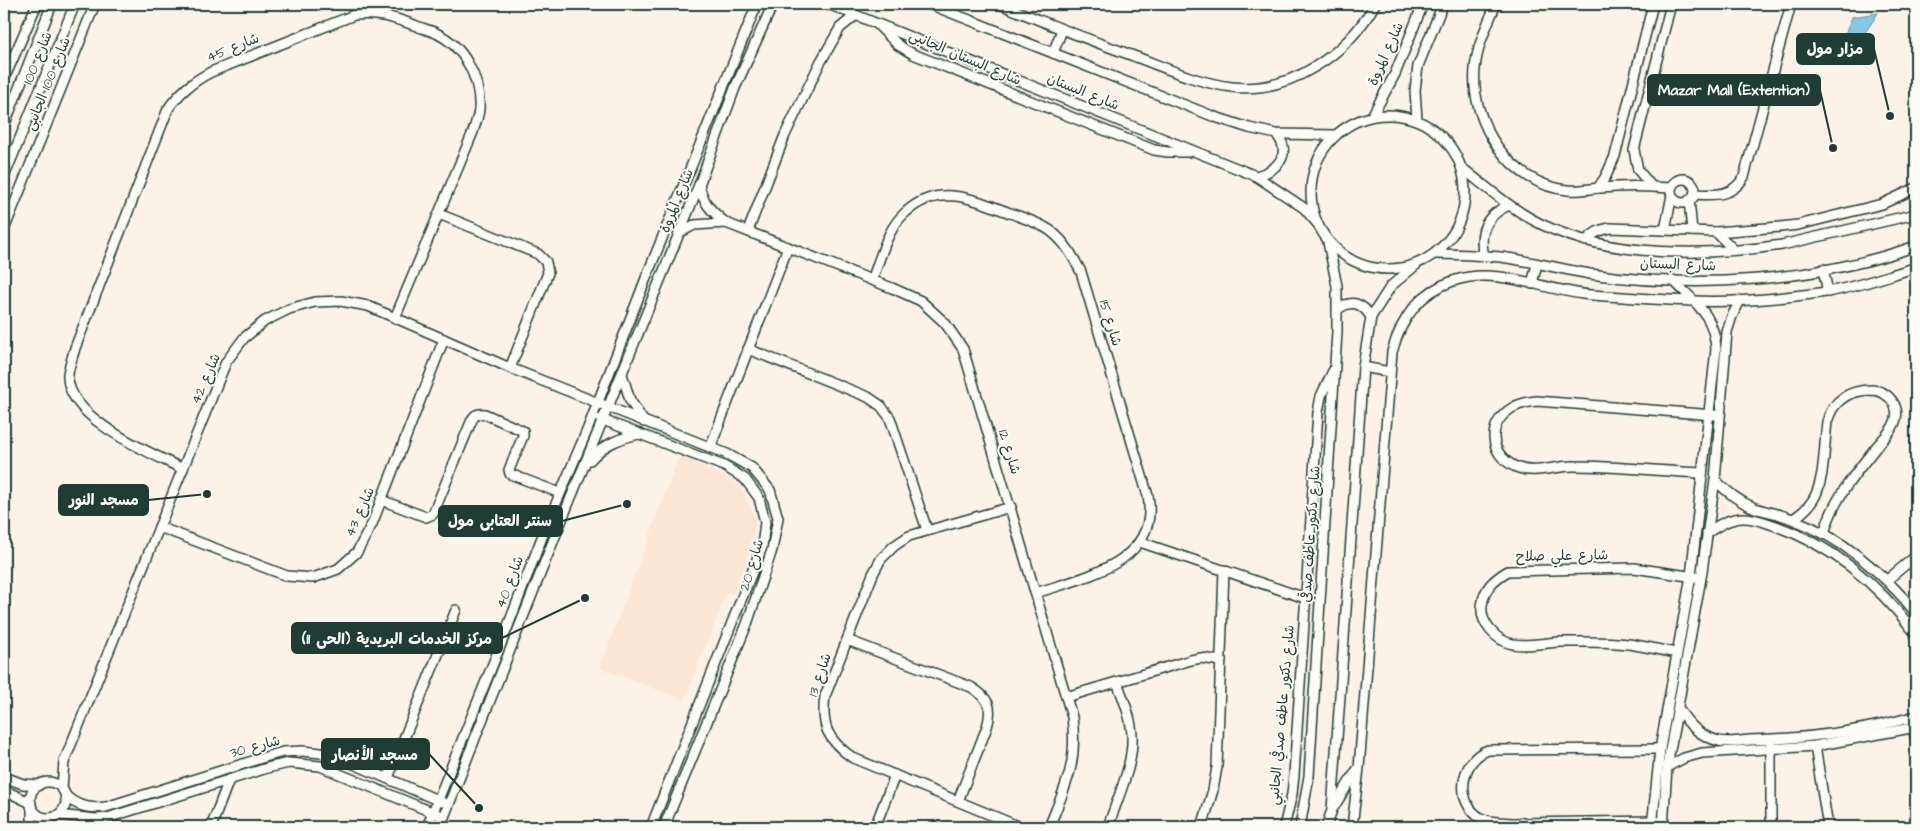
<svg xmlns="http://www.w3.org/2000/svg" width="1920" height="831" font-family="'Architects Daughter','Playpen Sans Arabic',sans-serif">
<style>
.built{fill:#fde6d6}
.water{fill:#84c9e6;stroke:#5c919f}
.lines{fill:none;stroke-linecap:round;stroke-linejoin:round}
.minor-casing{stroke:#1f3d34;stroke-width:12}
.minor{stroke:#fdfcf7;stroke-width:9}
.labels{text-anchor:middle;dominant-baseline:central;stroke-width:4;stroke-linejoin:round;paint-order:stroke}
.street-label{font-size:14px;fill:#1f3d34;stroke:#fdfcf7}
.leader{fill:none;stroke:#1f3d34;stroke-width:2}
.callout-dot{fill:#1f3d34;stroke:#fdfcf7;stroke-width:2}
.callout{fill:#1f3d34;stroke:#1f3d34;stroke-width:2}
.callout-label{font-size:15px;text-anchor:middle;font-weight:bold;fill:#fff}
</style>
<rect width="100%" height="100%" fill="#fdf2e8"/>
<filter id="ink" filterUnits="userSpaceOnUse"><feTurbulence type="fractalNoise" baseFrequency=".02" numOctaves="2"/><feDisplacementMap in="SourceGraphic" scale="10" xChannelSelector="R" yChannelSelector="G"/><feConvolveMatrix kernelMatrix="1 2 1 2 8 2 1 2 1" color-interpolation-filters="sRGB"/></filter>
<g filter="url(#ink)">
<path class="built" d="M681,456L723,475L737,484L745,494L756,521L750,550L733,593H727L684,700L600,668L678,459Z"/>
<path class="water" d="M1878,13L1861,39L1841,44L1852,17Z"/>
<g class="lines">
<g class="minor-casing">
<g id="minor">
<path d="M828,4L1256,176L1304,208L1317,223"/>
<path d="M929,4L1215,117L1249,128L1276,134L1336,135"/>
<path d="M1000,4C1043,22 1087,39 1131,55C1164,67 1197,83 1232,87C1291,94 1348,53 1375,4"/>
<path d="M1496,4C1487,25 1477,46 1475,69C1470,123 1511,185 1568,190C1579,191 1588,189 1599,188C1622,186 1647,186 1671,188"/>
<path d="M877,24L898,45L913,54L1154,150L1168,152H1189"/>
<path d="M1053,53L1062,30"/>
<path d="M4,79L37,4"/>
<circle cx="1388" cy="192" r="77"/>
<path d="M1372,116L1395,74L1423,4"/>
<path d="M1417,120L1415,90L1418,66L1443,4"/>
<path d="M4,126L52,4"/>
<path d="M1462,168C1488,188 1513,211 1543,225C1612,258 1708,256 1782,245L1916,214"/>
<path d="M1256,176C1276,171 1294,154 1276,134"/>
<path d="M4,177L75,4"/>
<circle cx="1683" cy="191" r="12"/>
<path d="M699,185C703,203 712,212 726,223L892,288L921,301L945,323L963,349L1072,717C1078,764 1066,785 1049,827"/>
<path d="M1652,187L1638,170L1634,150L1671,4"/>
<path d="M1598,188L1606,176L1615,156L1653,4"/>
<path d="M1694,194C1715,195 1732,197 1744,177L1791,4"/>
<path d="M1689,200L1692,231"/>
<path d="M439,214L538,254L546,262L548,273L510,368"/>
<path d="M4,230L95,4"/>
<path d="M1665,230L1672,195"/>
<path d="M748,231L785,135L820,63L840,28L856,15"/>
<path d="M1716,232L1733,249"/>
<path d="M679,233L694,225L726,223"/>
<path d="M1586,241C1593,233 1599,230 1610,228L1716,232L1780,227L1798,225L1882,204L1916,188"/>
<path d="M1436,254C1458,254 1479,255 1501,257C1531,261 1560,269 1590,274C1697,289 1814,282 1916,246"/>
<path d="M1484,256C1478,232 1486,215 1509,205"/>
<path d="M1823,269L1828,292"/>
<path d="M872,280C881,257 887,228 906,212C939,182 975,200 1010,213C1023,218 1041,223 1052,232C1066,243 1073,257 1081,272L1148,496C1160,563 1084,577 1036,593"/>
<path d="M1532,284L1537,264"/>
<path d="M1338,309C1352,299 1362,303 1371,317"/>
<path d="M748,349L868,397L881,406L890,418L927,530"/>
<path d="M1363,367L1390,372"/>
<path d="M622,374L630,400L644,422"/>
<path d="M600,419L724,466L745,479L759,498L765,522L762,547L651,827"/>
<path d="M710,448L788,247"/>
<path d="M590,460C604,444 620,438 639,434"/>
<path d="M183,469C151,453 65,418 68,374C69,366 73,356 75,348L168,109C180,92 192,82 211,72L354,15C378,13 392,17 414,25C421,28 429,30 436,33C464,46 481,79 479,110C478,117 475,125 473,132L395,318"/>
<path d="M1702,473C1659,471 1616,466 1573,466C1554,466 1534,475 1516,467C1489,455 1486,424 1512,408C1520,403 1528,402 1537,401L1714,415"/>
<path d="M1715,480C1727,492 1739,502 1755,508C1767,512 1780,514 1792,519C1841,537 1884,573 1916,613"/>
<path d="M381,500L426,517L433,514L471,422C474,415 477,413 485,414L523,431V436L509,470L510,474L560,493"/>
<path d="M1011,507L909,536L894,546L881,559L873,574L825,696C821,726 827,740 853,758L1020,827"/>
<path d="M1793,519C1801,514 1808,508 1813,500C1825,481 1824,445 1827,422C1833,400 1849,390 1872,390C1888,391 1901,406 1895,422C1892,431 1883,439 1877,446C1855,474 1833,499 1824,534"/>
<path d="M159,527L287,576L313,578L338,569L357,552L372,524L444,339"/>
<path d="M1707,533C1716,527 1724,521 1735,519C1749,516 1762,521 1776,526C1834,546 1879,585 1916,634"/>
<path d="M1140,542L1305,598"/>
<path d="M1887,580L1916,556"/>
<path d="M847,640L971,687C989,698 993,707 987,727L958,801"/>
<path d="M1677,653C1660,650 1644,646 1628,644C1607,641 1584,642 1563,642C1548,642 1527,647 1513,644C1496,641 1480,623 1482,606C1484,588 1493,580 1508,571L1634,568L1695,577"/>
<path d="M1066,697L1191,660L1201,658L1221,661"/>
<path d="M1678,708C1688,724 1699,736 1719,741C1728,743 1740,741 1749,740C1804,739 1863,731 1916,716"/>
<path d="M1912,723L1916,740"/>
<path d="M1815,746L1828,827"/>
<path d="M1667,767L1684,758L1702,753L1815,746L1916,727"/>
<path d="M4,777L23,784L39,785"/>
<path d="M388,778L456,610"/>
<circle cx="48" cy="800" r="18"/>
<path d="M62,788L64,762L226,362L244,338L265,321L289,309L315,302L341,301L368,306L510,368L727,454L752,468L770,490L778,518L772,550L747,624L664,827"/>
<path d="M4,790L31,803"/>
<path d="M66,796C77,807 91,809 106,807L265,757L283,752L302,751L321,753L340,758L442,802"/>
<path d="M1333,808L1357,770"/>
<path d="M58,815L96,819L107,818L267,768L289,763L320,766L439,815"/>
<path d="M1656,821L1512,823C1502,822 1491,823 1481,818C1454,803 1460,760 1488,750L1660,749"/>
<path d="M32,827V808"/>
<path d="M40,827L49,818"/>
<path d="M211,827L229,780"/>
<path d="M427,827L503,639L544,532L588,428L648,273L757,4"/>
<path d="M440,827L554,539L699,185L735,88L773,4"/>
<path d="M875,827L895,775"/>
<path d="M1108,827C1118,796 1137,759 1131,726C1129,711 1122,696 1117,682"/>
<path d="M1202,827L1213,790L1217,767L1224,570"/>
<path d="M1284,827L1292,794L1294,775L1318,412L1321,396L1333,371"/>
<path d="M1300,827L1309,776L1337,332V286L1328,242"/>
<path d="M1326,827L1332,810L1363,367L1371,317L1391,286L1416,265"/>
<path d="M1352,827L1359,768L1392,352C1401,319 1420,292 1453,281C1498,265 1547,292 1592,295C1626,297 1660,300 1694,301C1738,303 1783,298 1826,292C1854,288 1883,277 1911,269L1916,270"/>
<path d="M1652,827L1660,749L1691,576L1716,349C1714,314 1696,304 1673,280"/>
<path d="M1663,827L1667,767L1701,578L1715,480L1727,332L1732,316L1740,301"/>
<path d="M1771,827V745"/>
</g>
</g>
<use href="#minor" class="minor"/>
</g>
</g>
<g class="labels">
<g class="street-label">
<text transform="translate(233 48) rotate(-22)">شارع 45</text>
<text transform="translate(1386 54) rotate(-66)">شارع المروة</text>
<text transform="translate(38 58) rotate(-68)">شارع 100</text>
<text transform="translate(965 58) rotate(23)">شارع البستان الجانبى</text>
<text transform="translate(48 84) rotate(-68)">شارع 100 الجانبى</text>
<text transform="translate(1083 92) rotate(22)">شارع البستان</text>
<text transform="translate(677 201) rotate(-68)">شارع المروة</text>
<text transform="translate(1678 265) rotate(2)">شارع البستان</text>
<text transform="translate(1110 323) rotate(73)">شارع 15</text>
<text transform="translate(206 379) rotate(-66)">شارع 42</text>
<text transform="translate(1009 452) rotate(73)">شارع 12</text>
<text transform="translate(360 512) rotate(-66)">شارع 43</text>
<text transform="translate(1311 534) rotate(-86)">شارع دكتور عاطف صدقي</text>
<text transform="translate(1562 556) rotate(-1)">شارع علي صلاح</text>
<text transform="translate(752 565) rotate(-73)">شارع 20</text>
<text transform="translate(510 582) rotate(-69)">شارع 40</text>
<text transform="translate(820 675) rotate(-71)">شارع 13</text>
<text transform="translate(1282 715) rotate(-85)">شارع دكتور عاطف صدقي الجانبي</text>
<text transform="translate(255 747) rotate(-15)">شارع 30</text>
</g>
</g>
<path class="leader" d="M1890 116L1874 49M1833 148L1820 90M207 494L148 500M627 504L562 521M585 598L502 638M479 808L429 754"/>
<g class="callout-dot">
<circle cx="1890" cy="116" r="5"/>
<circle cx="1833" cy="148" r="5"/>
<circle cx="207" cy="494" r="5"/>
<circle cx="627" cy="504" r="5"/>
<circle cx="585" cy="598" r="5"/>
<circle cx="479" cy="808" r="5"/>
</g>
<g class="callout">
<rect x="1797" y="34" width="77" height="30" rx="5"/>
<rect x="1648" y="75" width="172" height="30" rx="5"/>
<rect x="59" y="485" width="89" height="30" rx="5"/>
<rect x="439" y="506" width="123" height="30" rx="5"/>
<rect x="292" y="623" width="210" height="30" rx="5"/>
<rect x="322" y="739" width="107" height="30" rx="5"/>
</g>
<g class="callout-label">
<text x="1835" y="54">مزار مول</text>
<text x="1734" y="95">Mazar Mall (Extention)</text>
<text x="104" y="505">مسجد النور</text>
<text x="500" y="526">سنتر العتابى مول</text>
<text x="397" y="644">مركز الخدمات البريدية (الحى 11)</text>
<text x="375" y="760">مسجد الأنصار</text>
</g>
<rect width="1920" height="831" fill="none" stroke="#fdfcf7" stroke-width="20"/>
<rect x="10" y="10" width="1900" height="811" fill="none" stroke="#1f3d34" stroke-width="2" filter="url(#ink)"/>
</svg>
